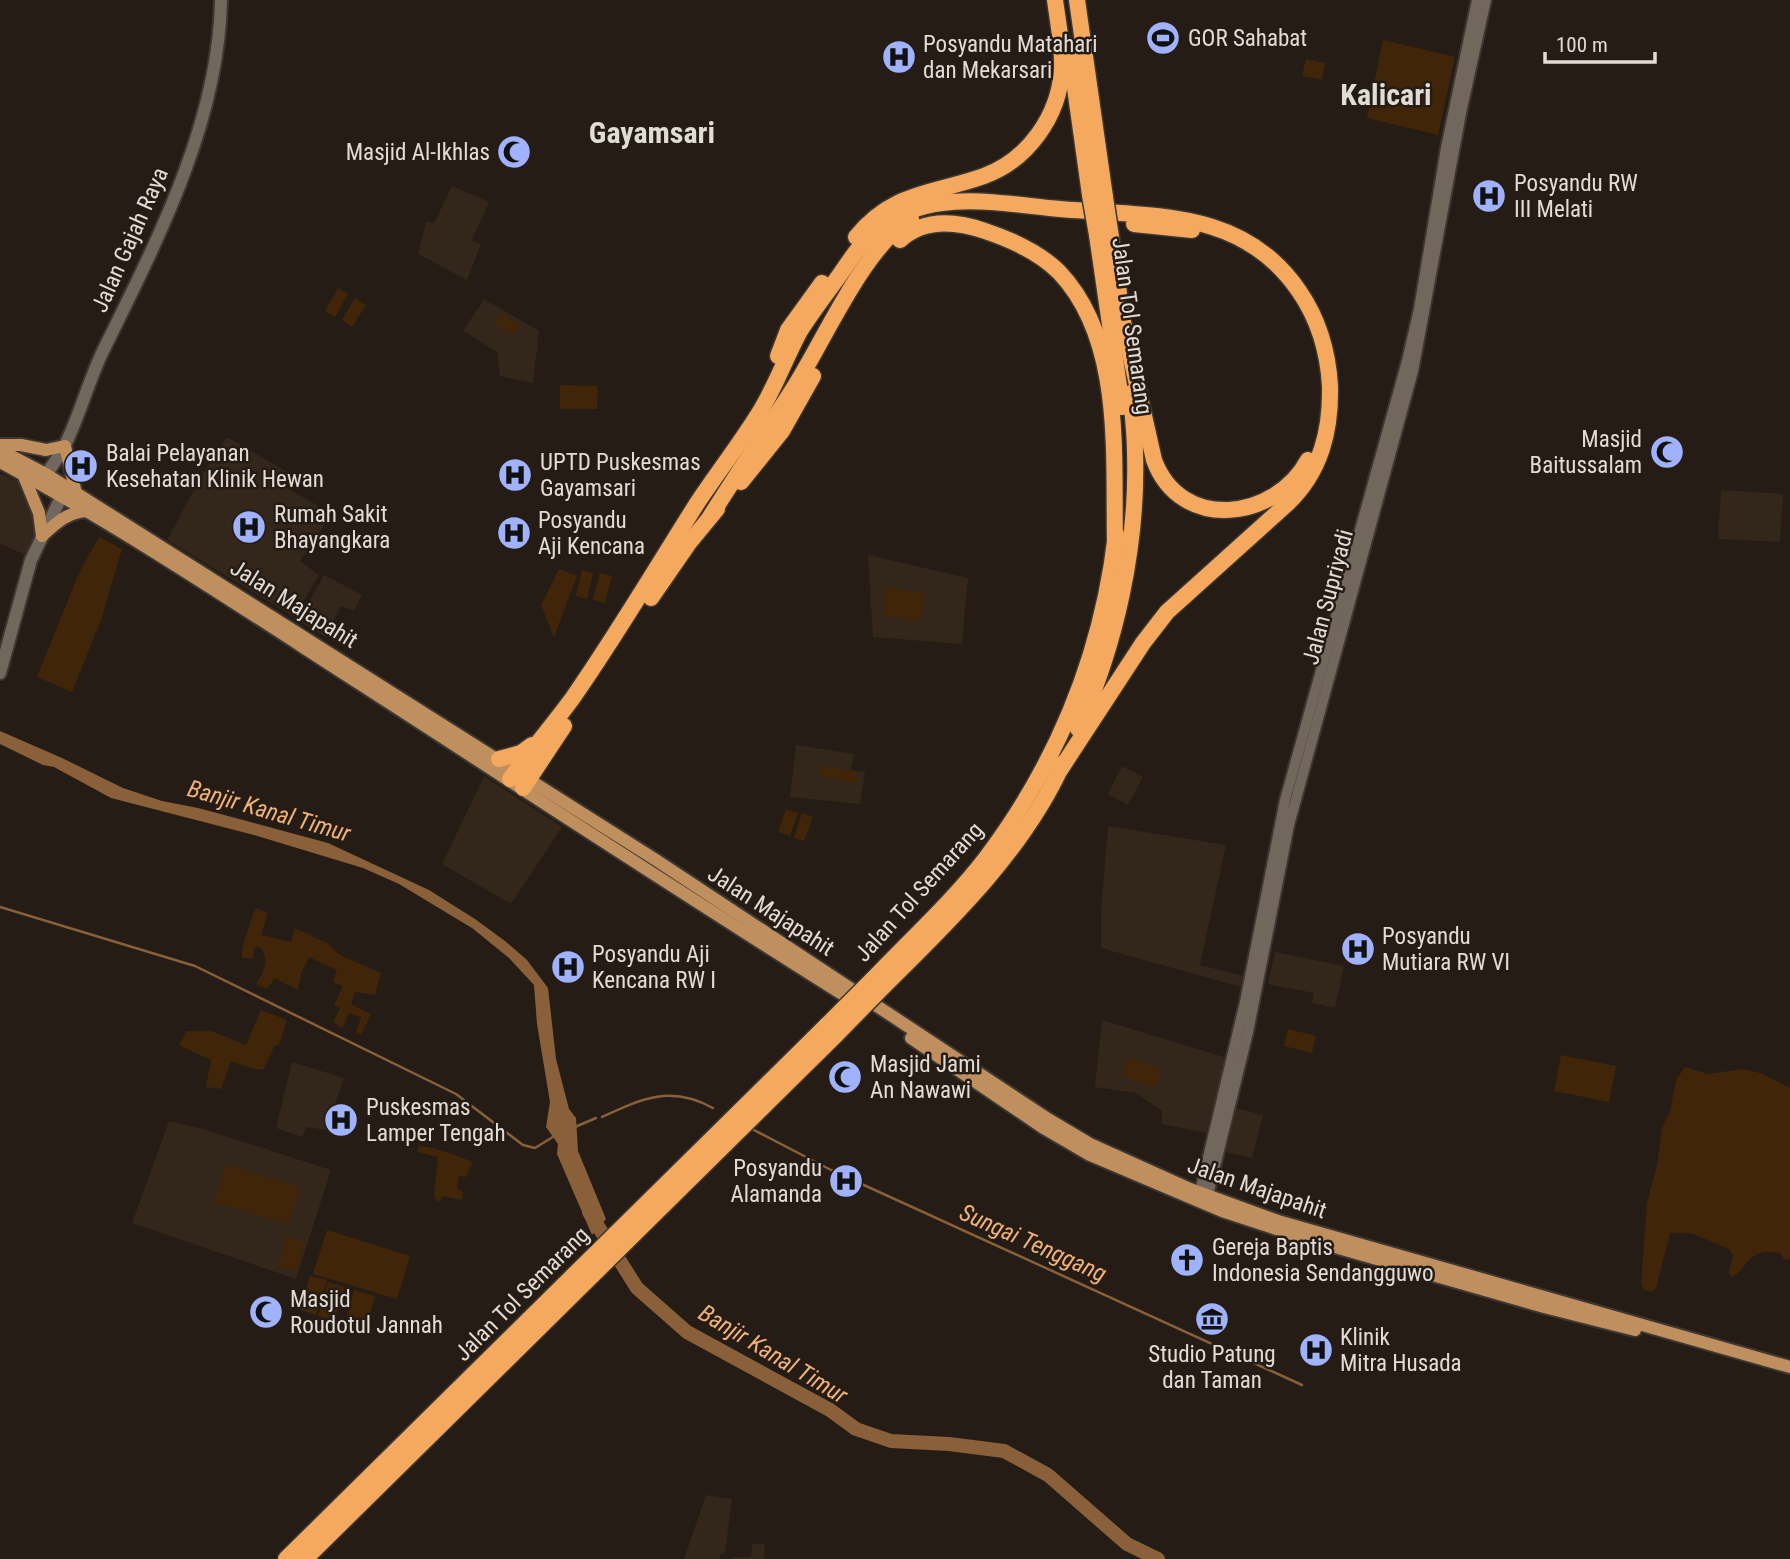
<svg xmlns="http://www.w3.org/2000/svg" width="1790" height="1559" font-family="'Roboto Condensed',sans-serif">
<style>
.built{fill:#33261a}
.green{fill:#402508}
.water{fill:#896039}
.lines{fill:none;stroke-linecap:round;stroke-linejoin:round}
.stream{stroke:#896039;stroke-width:2.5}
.river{stroke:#896039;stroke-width:14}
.tertiary-casing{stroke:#3d3631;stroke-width:14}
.secondary-casing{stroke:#3d3631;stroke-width:16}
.primary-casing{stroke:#3d3631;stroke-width:16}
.motorway-casing{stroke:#3d3631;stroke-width:19}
.tertiary{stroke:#71675d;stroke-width:10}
.secondary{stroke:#71675d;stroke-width:12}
.primary{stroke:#c08f5e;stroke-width:12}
.motorway{stroke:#f5a95f;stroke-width:16}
.motorway-bridge-casing{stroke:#3d3631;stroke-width:19;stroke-linecap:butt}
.motorway-bridge{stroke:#f5a95f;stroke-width:16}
.labels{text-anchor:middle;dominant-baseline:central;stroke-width:5;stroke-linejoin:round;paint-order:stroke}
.poi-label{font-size:23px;fill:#e2dcd6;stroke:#251d15;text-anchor:start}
.street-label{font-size:23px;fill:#e2dcd6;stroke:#251d15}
.water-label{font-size:24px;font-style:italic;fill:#f0b176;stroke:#251d15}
.district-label{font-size:30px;font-weight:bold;fill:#e2dcd6;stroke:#251d15}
</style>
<rect width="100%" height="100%" fill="#251d15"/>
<g class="built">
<path d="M452,186L489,202L472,240L481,244L467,280L418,254L426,222L434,223Z"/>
<path d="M484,299L539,331L533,383L500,376L497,352L463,331Z"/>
<path d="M227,437L289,473L284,486L332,514L300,561L319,575L294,617L167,540L202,475Z"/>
<path d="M0,474L23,483L38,524L29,557L0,543Z"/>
<path d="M1721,490L1783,494L1780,542L1718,539Z"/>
<path d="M868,555L968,578L962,644L873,637Z"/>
<path d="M324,575L362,595L354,611L341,606L325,637L299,621Z"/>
<path d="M796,745L854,754L851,770L865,772L860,804L790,797Z"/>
<path d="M1122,766L1143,777L1128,805L1108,794Z"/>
<path d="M484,776L562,827L511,904L442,864Z"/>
<path d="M1108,826L1226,845L1200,965L1243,976L1241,987L1101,948V911Z"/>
<path d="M1275,952L1344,966L1335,1008L1312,1003L1314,993L1268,984Z"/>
<path d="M1102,1020L1227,1058L1206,1133L1162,1124V1111L1136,1093L1095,1087Z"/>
<path d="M292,1062L344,1078L326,1130L307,1127L302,1137L276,1128Z"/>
<path d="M1236,1108L1263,1115L1252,1158L1226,1152Z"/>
<path d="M169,1121L203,1129L331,1170L296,1279L132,1223Z"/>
<path d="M706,1495L732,1499L725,1552L720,1555V1559H684Z"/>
<path d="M752,1544H765L764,1559H732V1557H751Z"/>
</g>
<g class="green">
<path d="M1383,40L1455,57L1438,135L1367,118Z"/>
<path d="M1306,59L1325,63L1322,80L1302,76Z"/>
<path d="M338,288L348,294L335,317L325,311Z"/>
<path d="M355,298L366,305L352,327L342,320Z"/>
<path d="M500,313L520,324L514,335L494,324Z"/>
<path d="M560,385L598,386L597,409H560Z"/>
<path d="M99,537L122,549L101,620L72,692L37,677L79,573Z"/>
<path d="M559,569L577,576L554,637L541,605Z"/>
<path d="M582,570L593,573L587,599L576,596Z"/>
<path d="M600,573L612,576L605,603L593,600Z"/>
<path d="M887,587L925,593L920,622L883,615Z"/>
<path d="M821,766L858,772L856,783L819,776Z"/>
<path d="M786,809L798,813L790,836L778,832Z"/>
<path d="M802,813L813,817L804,841L794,838Z"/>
<path d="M255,908L268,913L261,935L291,942L295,928L327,943L340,955L381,973L375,995L355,992L351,1004L371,1014L361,1035L356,1032L361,1017L349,1013L342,1028L333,1022L340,1008L334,1005L343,986L333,982L337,970L309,957L301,974L298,990L275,978L267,989L256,984C264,971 270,960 260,947L254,948L253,958H242V948Z"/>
<path d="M261,1010L287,1020L279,1045H275L263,1070L251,1068L231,1061L221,1089L206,1087L211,1060L179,1045L186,1031H211L246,1045Z"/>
<path d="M1288,1029L1316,1036L1312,1053L1284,1046Z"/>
<path d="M1561,1055L1616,1066L1609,1102L1554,1091Z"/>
<path d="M1128,1058L1161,1069L1155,1087L1122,1076Z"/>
<path d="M1685,1067L1708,1074L1743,1069L1760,1073L1790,1088V1260L1784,1259L1780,1253C1746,1246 1749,1270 1731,1277L1729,1272L1733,1255L1729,1249L1691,1233H1670L1656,1288L1651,1292L1645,1290L1641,1284L1647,1203L1657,1165L1662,1127L1670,1112L1676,1080Z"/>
<path d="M418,1146C438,1147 454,1155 473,1162L466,1177L459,1176L457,1188L463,1192L462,1200L443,1196L438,1203L434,1196L438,1157L417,1152Z"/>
<path d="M226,1165L300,1187L289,1224L214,1202Z"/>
<path d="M327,1230L410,1256L397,1299L313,1274Z"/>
<path d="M286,1236L305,1241L297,1271L278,1266Z"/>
<path d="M310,1276L327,1280L316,1315L300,1310Z"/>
<path d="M328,1282L345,1287L335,1320L318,1316Z"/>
<path d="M354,1290L375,1296L366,1329L345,1324Z"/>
</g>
<path class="water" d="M0,731L62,758L123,788L162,801L198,808L328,843L429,890L475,919L505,941L527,960L548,988L556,1059L569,1109L576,1118L578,1151L606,1219L592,1235L557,1154L558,1144L546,1127L550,1102L537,1024L534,985L509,958L472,928L399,884L363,868L254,835L111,798L54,767L43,765L0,744Z"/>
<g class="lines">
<g class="stream">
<path d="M0,907L195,966L456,1094L523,1145L535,1148L556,1135"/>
<path d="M602,1117C643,1098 671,1085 713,1108"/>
<path d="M575,1127L596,1118"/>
<path d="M752,1129L831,1170L1302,1385"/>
</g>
<path class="river" d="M589,1212L637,1288L687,1332L830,1410L856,1429L891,1441L949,1444L1004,1451L1048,1475L1127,1544L1158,1559"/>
<g class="tertiary-casing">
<g id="tertiary">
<path d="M1198,1200L1245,1002L1285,800L1407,361L1419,309L1446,148L1477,0"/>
<path d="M1206,1203L1248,1032L1289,825L1413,371L1461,113L1486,0"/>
</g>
</g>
<g class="secondary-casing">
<g id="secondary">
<path d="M42,481C49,469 59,458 65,445C80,415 88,382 103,351C156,243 219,123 221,0"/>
<path d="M0,673L31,560L65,489"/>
</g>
</g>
<g class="primary-casing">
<g id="primary">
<path d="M0,445H21L46,450L65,446L76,493"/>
<path d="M0,450L46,474L656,860L1048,1119L1090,1144L1190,1189L1278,1221L1790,1367"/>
<path d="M0,462C124,529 242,608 360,684C526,791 690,899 858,1004"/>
<path d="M23,474L39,513L42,536"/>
<path d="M42,536C56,523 66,513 86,511"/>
<path d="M911,1038L1042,1127L1090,1155L1222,1211L1307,1239L1544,1307L1635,1330"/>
</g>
</g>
<g class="motorway-casing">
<g id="motorway">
<path d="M1077,0L1105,197"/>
<path d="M1069,45L1090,195"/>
<path d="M1134,224L1192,230"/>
<path d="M1097,235L1122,407"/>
<path d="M856,237C893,191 934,194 984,176C1028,160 1059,116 1062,69C1063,46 1058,23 1055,0"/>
<path d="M1111,237L1124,329"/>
<path d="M900,240C924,218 956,221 985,231C1012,240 1039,252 1059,272C1124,340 1113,457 1115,543"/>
<path d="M1122,318L1154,460C1181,533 1276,520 1308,460"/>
<path d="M778,356L788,330L822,283"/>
<path d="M741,482L782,431L813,376"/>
<path d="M710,517C738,472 767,430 795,386C825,339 865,245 911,219"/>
<path d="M651,598L689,543L717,509"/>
<path d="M1078,729C1116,644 1138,546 1135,452C1135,432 1132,412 1131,393"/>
<path d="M499,759L521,753L532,745"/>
<path d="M510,779C530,752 552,726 572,699C616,636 655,570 696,505C717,473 741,443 761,410C776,385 786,357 800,331C812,312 826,294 839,276C852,257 864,238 883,225C936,188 1001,204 1060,209C1150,217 1242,207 1299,291C1319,320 1328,351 1330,386C1331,431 1321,471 1288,503L1167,612L1143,643L1060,770"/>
<path d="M523,788L564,726"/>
<path d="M873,979C911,939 953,901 986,858C1059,761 1102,655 1116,534"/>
<path d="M883,987C950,921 1024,850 1063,763"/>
<path d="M286,1559L827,1025"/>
<path d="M305,1559L837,1034"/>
</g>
</g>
<use href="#tertiary" class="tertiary"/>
<use href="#secondary" class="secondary"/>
<use href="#primary" class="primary"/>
<use href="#motorway" class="motorway"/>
<g class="motorway-bridge-casing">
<g id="motorway-bridge">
<path d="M1090,195L1097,235"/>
<path d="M1105,197L1111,237"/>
<path d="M827,1025L873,979"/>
<path d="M837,1034L883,987"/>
</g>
</g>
<use href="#motorway-bridge" class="motorway-bridge"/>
</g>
<defs>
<g id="stadium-disc" transform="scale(1.75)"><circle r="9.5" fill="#a1b2fd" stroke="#251d15"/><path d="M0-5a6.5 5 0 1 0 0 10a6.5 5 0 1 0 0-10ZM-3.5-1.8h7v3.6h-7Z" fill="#111"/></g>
<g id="hospital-disc" transform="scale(1.75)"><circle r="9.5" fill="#a1b2fd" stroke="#251d15"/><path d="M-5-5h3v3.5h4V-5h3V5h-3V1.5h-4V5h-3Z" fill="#111"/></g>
<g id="mosque-disc" transform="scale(1.75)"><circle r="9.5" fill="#a1b2fd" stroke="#251d15"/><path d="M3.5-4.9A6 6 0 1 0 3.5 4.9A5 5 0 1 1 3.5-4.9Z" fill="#111"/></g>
<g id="church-disc" transform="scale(1.75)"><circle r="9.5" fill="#a1b2fd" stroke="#251d15"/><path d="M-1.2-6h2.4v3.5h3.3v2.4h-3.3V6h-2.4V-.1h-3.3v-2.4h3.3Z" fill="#111"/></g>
<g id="museum-disc" transform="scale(1.75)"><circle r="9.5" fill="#a1b2fd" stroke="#251d15"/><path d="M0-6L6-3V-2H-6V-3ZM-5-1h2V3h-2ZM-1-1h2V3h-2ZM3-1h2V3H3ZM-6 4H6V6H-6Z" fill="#111"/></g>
</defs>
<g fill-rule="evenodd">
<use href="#stadium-disc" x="1163" y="38"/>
<use href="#hospital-disc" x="899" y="57"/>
<use href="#mosque-disc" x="514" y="152"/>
<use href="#hospital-disc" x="1489" y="196"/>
<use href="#mosque-disc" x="1667" y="452"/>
<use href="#hospital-disc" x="81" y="466"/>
<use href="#hospital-disc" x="515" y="475"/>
<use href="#hospital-disc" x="249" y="527"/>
<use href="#hospital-disc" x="514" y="533"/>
<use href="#hospital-disc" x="1358" y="949"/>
<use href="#hospital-disc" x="568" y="967"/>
<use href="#mosque-disc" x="845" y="1077"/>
<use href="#hospital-disc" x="341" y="1120"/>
<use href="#hospital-disc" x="846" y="1181"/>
<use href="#church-disc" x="1187" y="1260"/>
<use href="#mosque-disc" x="266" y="1312"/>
<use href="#museum-disc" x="1212" y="1319"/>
<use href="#hospital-disc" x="1316" y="1350"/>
</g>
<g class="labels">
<g class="poi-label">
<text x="1188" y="38">GOR Sahabat</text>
<text x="923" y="44">Posyandu Matahari<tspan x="923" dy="26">dan Mekarsari</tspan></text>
<text x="490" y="152" text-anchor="end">Masjid Al-Ikhlas</text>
<text x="1514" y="183">Posyandu RW<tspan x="1514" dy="26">III Melati</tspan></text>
<text x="1642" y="439" text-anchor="end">Masjid<tspan x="1642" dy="26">Baitussalam</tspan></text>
<text x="106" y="453">Balai Pelayanan<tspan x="106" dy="26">Kesehatan Klinik Hewan</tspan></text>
<text x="540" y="462">UPTD Puskesmas<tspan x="540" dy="26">Gayamsari</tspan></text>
<text x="274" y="514">Rumah Sakit<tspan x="274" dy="26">Bhayangkara</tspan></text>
<text x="538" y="520">Posyandu<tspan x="538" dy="26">Aji Kencana</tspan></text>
<text x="1382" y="936">Posyandu<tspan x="1382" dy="26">Mutiara RW VI</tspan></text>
<text x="592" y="954">Posyandu Aji<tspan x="592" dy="26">Kencana RW I</tspan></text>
<text x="870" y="1064">Masjid Jami<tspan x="870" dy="26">An Nawawi</tspan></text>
<text x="366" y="1107">Puskesmas<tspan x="366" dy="26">Lamper Tengah</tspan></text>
<text x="822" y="1168" text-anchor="end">Posyandu<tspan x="822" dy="26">Alamanda</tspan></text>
<text x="1212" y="1247">Gereja Baptis<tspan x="1212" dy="26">Indonesia Sendangguwo</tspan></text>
<text x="290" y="1299">Masjid<tspan x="290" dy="26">Roudotul Jannah</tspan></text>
<text x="1340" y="1337">Klinik<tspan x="1340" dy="26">Mitra Husada</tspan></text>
<text x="1212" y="1354" text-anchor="middle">Studio Patung<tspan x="1212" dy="26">dan Taman</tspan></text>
</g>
<g class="street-label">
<text transform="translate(130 240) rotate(-66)">Jalan Gajah Raya</text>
<text transform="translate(1132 326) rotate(82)">Jalan Tol Semarang</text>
<text transform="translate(1328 597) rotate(-75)">Jalan Supriyadi</text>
<text transform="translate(294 604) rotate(32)">Jalan Majapahit</text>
<text transform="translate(919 892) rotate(-48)">Jalan Tol Semarang</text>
<text transform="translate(771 911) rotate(33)">Jalan Majapahit</text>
<text transform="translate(1257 1188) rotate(19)">Jalan Majapahit</text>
<text transform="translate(522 1294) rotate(-45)">Jalan Tol Semarang</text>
</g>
<g class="water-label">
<text transform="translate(269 811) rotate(16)">Banjir Kanal Timur</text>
<text transform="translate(1033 1243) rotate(24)">Sungai Tenggang</text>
<text transform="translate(773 1354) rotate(31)">Banjir Kanal Timur</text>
</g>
<g class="district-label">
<text x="1386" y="94">Kalicari</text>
<text x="652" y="132">Gayamsari</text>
</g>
</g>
<path d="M1545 52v10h110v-10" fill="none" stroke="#e2dcd6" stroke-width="3.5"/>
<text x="1556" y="52" font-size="21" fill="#e2dcd6" stroke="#251d15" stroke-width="5" paint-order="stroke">100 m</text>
</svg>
